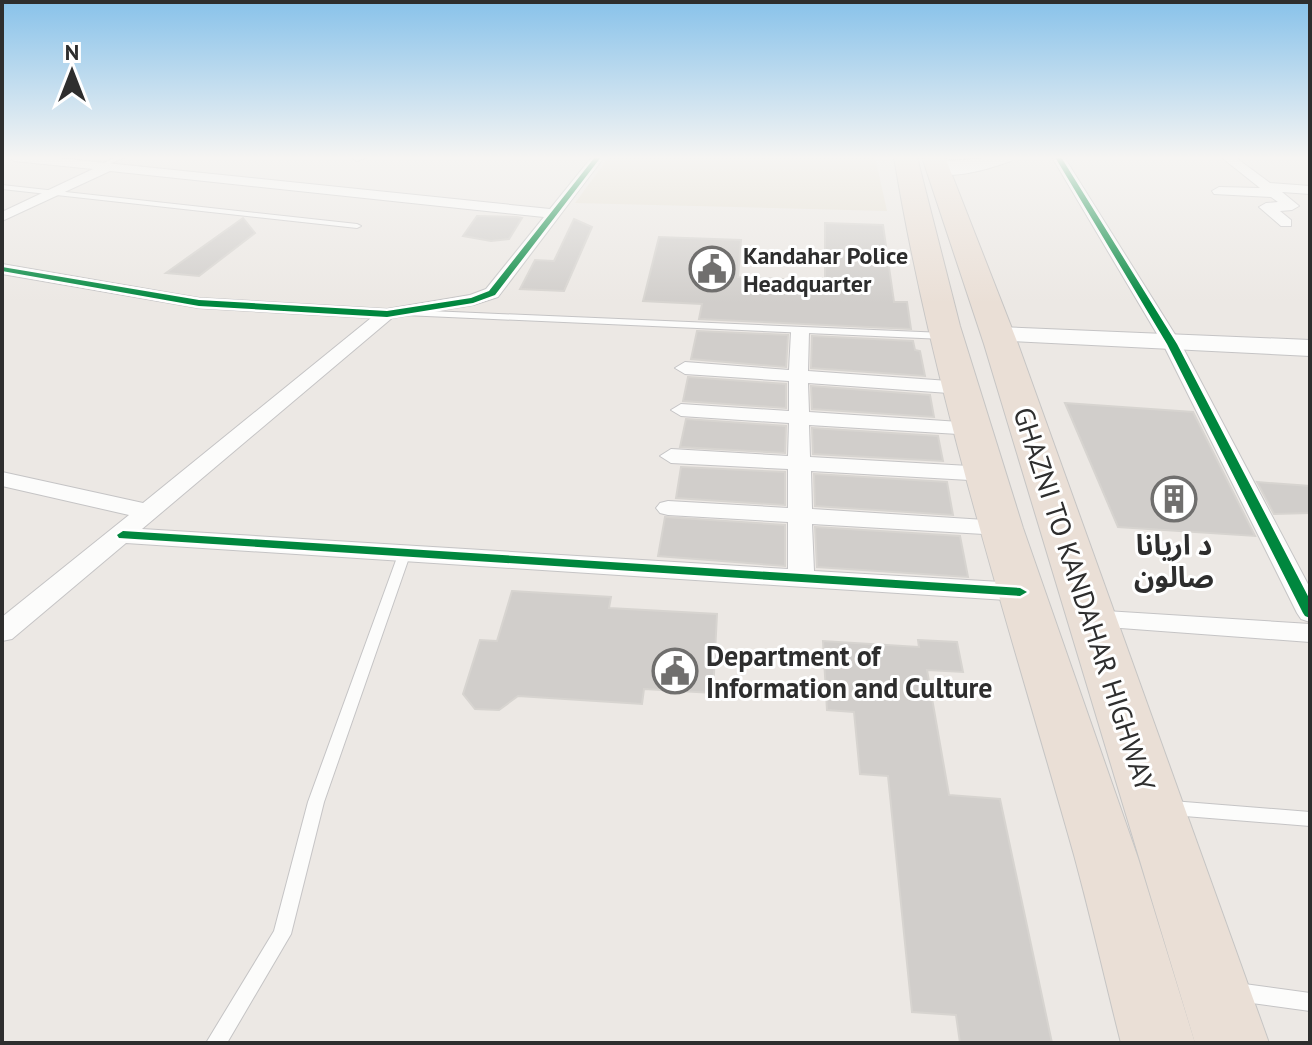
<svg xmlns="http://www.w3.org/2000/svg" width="1312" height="1045" font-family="'PT Sans','Noto Sans Arabic',sans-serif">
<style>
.education{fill:#e6e0d3}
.building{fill:#d1cecb;stroke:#d7d4d0;stroke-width:2}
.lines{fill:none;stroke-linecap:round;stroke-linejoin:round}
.lane-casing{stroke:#c5c4c5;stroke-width:2}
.street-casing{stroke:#c5c4c5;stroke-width:2}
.secondary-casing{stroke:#c5c4c5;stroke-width:2}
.highway-casing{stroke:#c6c5c4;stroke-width:2}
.lane{fill:#fcfcfb;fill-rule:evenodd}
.street{fill:#fcfcfb;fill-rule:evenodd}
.secondary{fill:#fcfcfb;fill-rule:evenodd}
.highway{fill:#eadfd6;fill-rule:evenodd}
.cycleway-casing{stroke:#fff;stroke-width:5}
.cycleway{fill:#00873e;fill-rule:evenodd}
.labels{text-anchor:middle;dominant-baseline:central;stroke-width:6;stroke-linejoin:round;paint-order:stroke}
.far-poi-label{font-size:24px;font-weight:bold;fill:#2e2e2e;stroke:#fff;text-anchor:start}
.poi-label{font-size:28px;font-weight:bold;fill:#2e2e2e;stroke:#fff}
.street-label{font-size:28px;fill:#2e2e2e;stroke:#fff}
</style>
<rect width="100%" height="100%" fill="#ece8e4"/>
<path class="education" d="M609,157H875L887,211L575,203Z"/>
<g class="building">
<path d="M477,216L517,217L522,218L509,239L491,241L463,236Z"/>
<path d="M243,218L255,233L199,276L166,273Z"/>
<path d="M574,219L592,227L564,291L520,289L535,260L554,261Z"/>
<path d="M825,223L883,225L894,302H907L911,329L699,319L702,304L643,301L659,237L741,240L738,277L825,281Z"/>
<path d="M697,331L788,335L786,367L691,359Z"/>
<path d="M812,336L913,341L915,350L920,351L925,376L811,368Z"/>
<path d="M688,377L786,384V408L683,401Z"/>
<path d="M811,386L930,395L934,417L812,409Z"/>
<path d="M1065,403L1193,412L1255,536L1118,527Z"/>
<path d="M686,419L786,426L785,453L680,447Z"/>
<path d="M812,428L938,436L943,461L813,454Z"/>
<path d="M681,467L785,472V505L676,498Z"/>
<path d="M814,474L947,482L953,515L815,506Z"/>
<path d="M1257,482L1310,486V513L1274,514Z"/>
<path d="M665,517L785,525V566L658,556Z"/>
<path d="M815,527L960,536L968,577L817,567Z"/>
<path d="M512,591L611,597L609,608L717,614L713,693L644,689L642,704L518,696L499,710L475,709L463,694L480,640L497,641Z"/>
<path d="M918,640L957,642L963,672L927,670L949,795L1000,799L1052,1043H960L956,1015L912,1012L888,776L860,774L854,712L827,710L823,641L919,647Z"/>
</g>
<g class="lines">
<g class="lane-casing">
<g id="lane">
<path d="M117,157H125L102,167L97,166Z"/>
<path d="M2,185L357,224L361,226L357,228L2,189Z"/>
<path d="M407,310L944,333L949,336L944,339L404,315V311Z"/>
<path d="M405,548L411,552L324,802L291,934L227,1043H206L274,931L308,802L399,552Z"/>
<path d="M1172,801L1310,812V826L1172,815L1166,813L1164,808L1166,803Z"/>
<path d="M1237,983L1310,993V1011L1237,1001L1230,999L1227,992L1230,985Z"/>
</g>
</g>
<g class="street-casing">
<g id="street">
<path d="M8,157H48L550,209L592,157H604L498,297L473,305L392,318L142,529L788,569V522L668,515L660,513L656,508L660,503L668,501L788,508V469L671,463L660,456L671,449L788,456L789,423L681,416L671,410L681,404L789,411V381L685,374L675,368L685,362L789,370L791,332L800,327L809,332L808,371L963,382L973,388L963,394L808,383L809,412L975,423L986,429L975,435L809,425L810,457L987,467L998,474L987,481L811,471L812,509L1001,521L1010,523L1013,528L1010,533L1001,535L812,524L814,571L1020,583L1029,586L1033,592L1029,598L1020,601L126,543L12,639L2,641V617L129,515L2,486V472L143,503L371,318L199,308L2,274V264L199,298L387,309L470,295L486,289L544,217L110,171L2,221V212L93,169L14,161Z"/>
<path d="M351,157H367L357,161Z"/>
<path d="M1052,157H1064L1181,344L1310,588V622L1301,619L1297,613L1163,344Z"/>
<path d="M1221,157H1235L1270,183L1310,186V194L1282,192L1299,206L1292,210L1280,211L1291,220V226H1281L1259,207L1266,203L1278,202L1271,197L1214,194L1212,191L1219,187L1260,188Z"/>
<path d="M1090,610L1310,624V642L1080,625L1077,619L1080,613Z"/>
</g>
</g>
<g class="secondary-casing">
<g id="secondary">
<path d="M988,157H1014L1011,161C991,168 944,184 927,168C940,156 970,163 988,157Z"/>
<path d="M998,327L1310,340V356L989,340L985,335L989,330Z"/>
</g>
</g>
<g class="highway-casing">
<g id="highway">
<path d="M894,157H917L960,326L1023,528L1138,858L1195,1043H1121C1105,980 1091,917 1074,855C1009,624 933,394 894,157Z"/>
<path d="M922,157H945L1018,344L1269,1043H1195L984,344Z"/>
</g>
</g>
<use href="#lane" class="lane"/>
<use href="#street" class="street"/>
<use href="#secondary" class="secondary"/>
<use href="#highway" class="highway"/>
<g class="cycleway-casing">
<g id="cycleway">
<path d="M595,157H601L495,295L473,303L387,317L199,306L2,271V267L199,300L387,311L471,298L489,291Z"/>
<path d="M1055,157H1061L1177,344L1310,600V618L1305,616L1303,613L1167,344Z"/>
<path d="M123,531L1020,588L1027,592L1020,596L119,538L117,535Z"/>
</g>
</g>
<use href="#cycleway" class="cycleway"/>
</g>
<linearGradient id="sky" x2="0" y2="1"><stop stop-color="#88c2ea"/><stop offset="0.52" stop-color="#f6f5f3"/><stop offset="1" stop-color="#f6f5f3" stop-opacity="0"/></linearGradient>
<rect width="1312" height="303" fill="url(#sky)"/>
<defs>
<g id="civic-ring" transform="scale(2.3)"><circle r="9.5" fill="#fff" stroke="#706f6e" stroke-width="1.5"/><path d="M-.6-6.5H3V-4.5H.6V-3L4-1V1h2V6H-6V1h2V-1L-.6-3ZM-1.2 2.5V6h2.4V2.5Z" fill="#706f6e"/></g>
<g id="building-ring" transform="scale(2.3)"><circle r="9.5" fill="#fff" stroke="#706f6e" stroke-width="1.5"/><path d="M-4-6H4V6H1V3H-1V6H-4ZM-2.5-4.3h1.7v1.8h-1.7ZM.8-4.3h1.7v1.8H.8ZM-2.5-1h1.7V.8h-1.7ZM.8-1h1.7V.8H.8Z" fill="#706f6e"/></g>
</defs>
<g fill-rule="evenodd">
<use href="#civic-ring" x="712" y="269"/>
<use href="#building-ring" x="1174" y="499"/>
<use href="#civic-ring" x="675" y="671"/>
</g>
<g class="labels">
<g class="far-poi-label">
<text x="743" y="255">Kandahar Police<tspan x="743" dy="28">Headquarter</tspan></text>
</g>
<g class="poi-label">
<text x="1174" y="544">د اریانا<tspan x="1174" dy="32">صالون</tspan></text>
<text x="706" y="655" text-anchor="start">Department of<tspan x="706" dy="32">Information and Culture</tspan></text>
</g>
<g class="street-label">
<text transform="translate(1085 599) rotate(72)">GHAZNI TO KANDAHAR HIGHWAY</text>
</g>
</g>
<rect width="1312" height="1045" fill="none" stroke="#2e2e2e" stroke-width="8"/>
<g transform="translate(72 72)" stroke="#ffffff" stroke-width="6" paint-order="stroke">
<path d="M0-6L14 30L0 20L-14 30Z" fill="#2e2e2e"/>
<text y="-12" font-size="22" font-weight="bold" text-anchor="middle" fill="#2e2e2e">N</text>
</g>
</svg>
